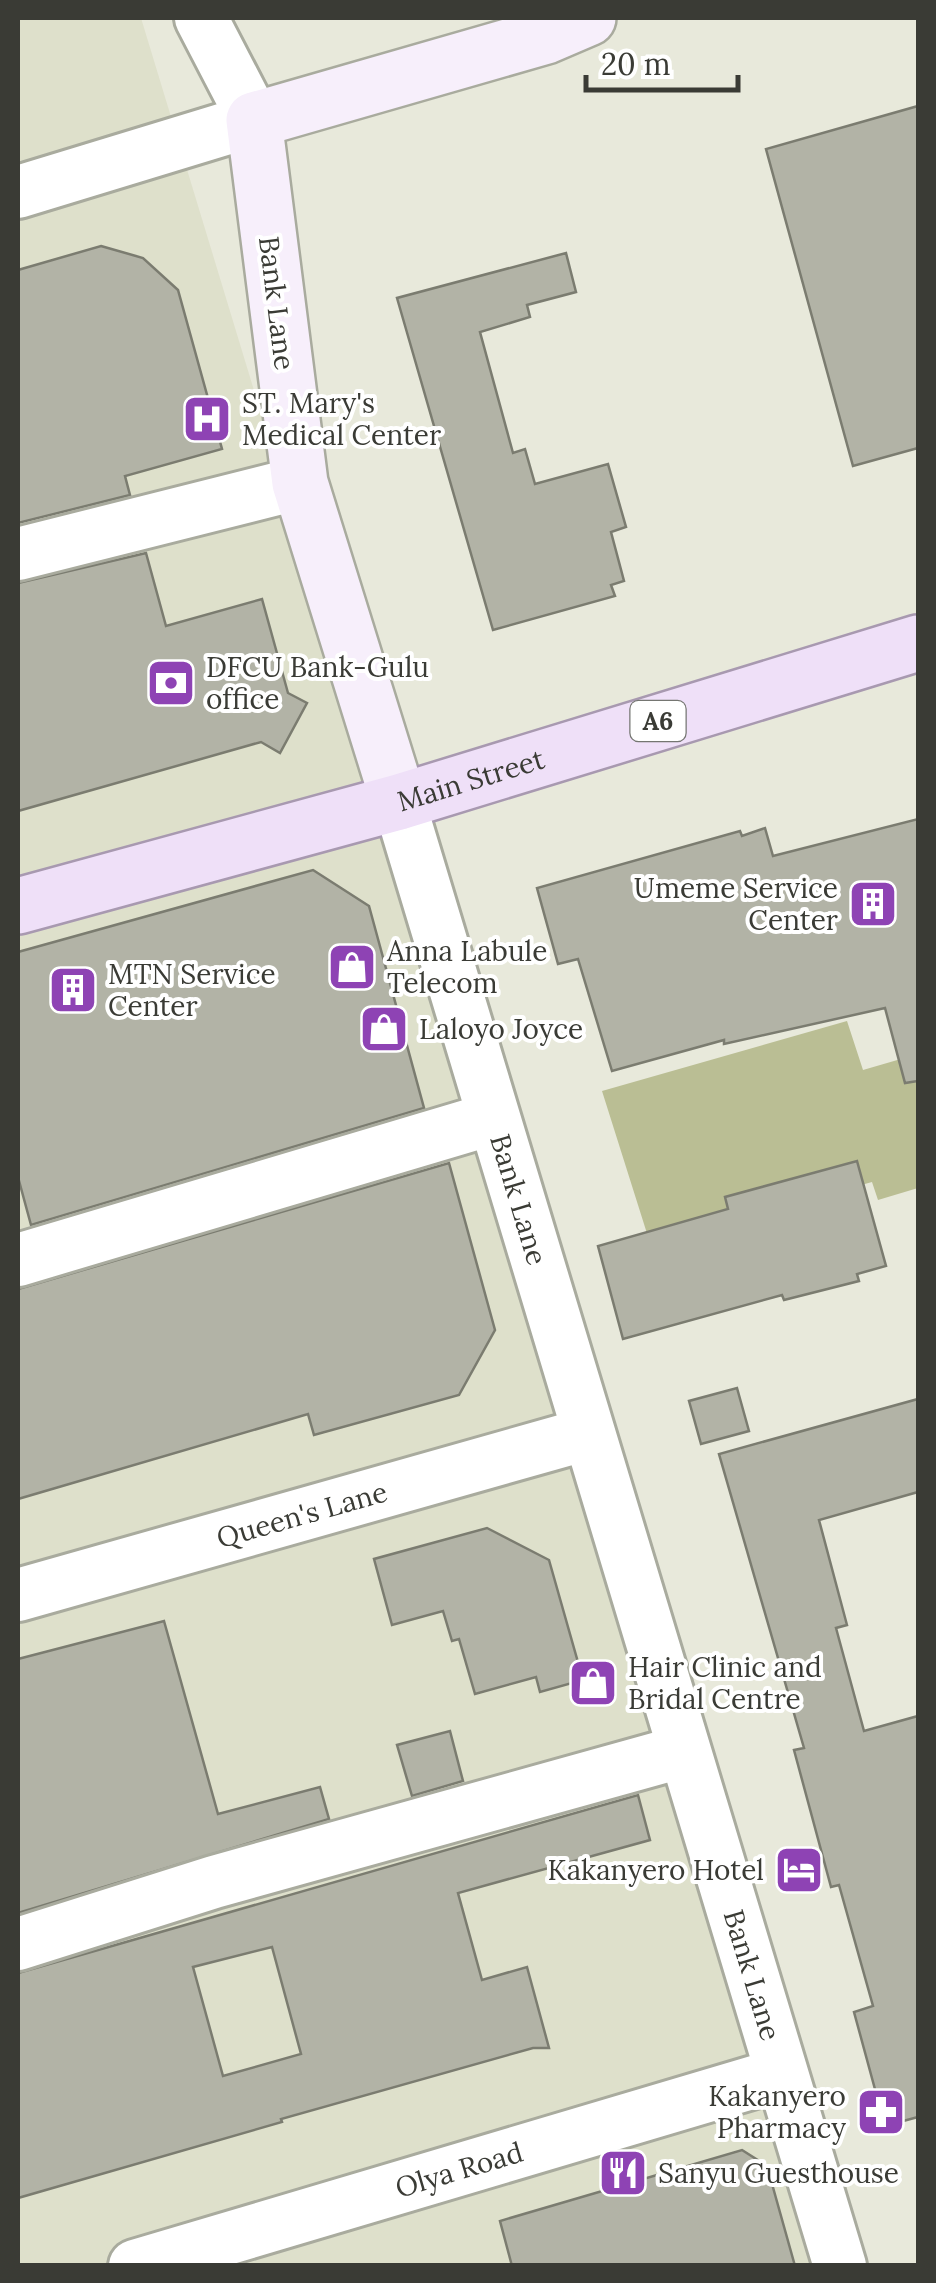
<svg xmlns="http://www.w3.org/2000/svg" width="936" height="2283" font-family="Lora,serif">
<style>
.built{fill:#dee0cb}
.forest{fill:#babe94}
.building{fill:#b2b3a6;stroke:#7b7c70;stroke-width:2.5;fill-rule:evenodd}
.lines{fill:none;stroke-linecap:round;stroke-linejoin:round}
.street-casing{stroke:#a9ab9e;stroke-width:58}
.secondary-casing{stroke:#a9ab9e;stroke-width:60}
.primary-casing{stroke:#a899b0;stroke-width:60}
.street{stroke:#fff;stroke-width:52}
.secondary{stroke:#f7effb;stroke-width:55}
.primary{stroke:#efe0f8;stroke-width:55}
.labels{text-anchor:middle;dominant-baseline:central;stroke-width:8;stroke-linejoin:round;paint-order:stroke}
.shield{fill:#fff;stroke:#757672;stroke-width:2.5}
.shield-label{font-size:25px;font-weight:bold;fill:#3a3b35}
.street-label{font-size:28px;fill:#3a3b35;stroke:#fff}
.poi-label{font-size:28px;fill:#3a3b35;stroke:#fff;text-anchor:start}
</style>
<rect width="100%" height="100%" fill="#e8e9db"/>
<path class="built" d="M18,18H141L823,2265H18Z"/>
<path class="forest" d="M847,1021L863,1070L918,1054V1188L878,1200L872,1182L650,1243L602,1091Z"/>
<g class="building">
<path d="M918,106V448L853,466L766,149Z"/>
<path d="M101,246L143,258L178,290L222,449L125,476L130,495L18,523V270Z"/>
<path d="M566,253L576,292L527,305L530,317L480,332L513,453L525,449L535,484L608,464L626,527L611,532L624,581L611,585L615,596L493,630L397,298Z"/>
<path d="M146,553L166,626L262,599L288,693L307,703L280,753L261,742L18,811V583Z"/>
<path d="M918,819V1081L905,1083L885,1008L724,1044V1040L612,1071L578,959L558,964L537,888L740,831L742,836L765,828L773,856Z"/>
<path d="M313,870L369,906L424,1108L31,1225L18,1177V952Z"/>
<path d="M857,1161L886,1266L857,1274L859,1281L784,1300L782,1295L623,1339L598,1246L728,1209L725,1197Z"/>
<path d="M449,1163L495,1330L459,1395L314,1435L308,1414L18,1499V1289Z"/>
<path d="M737,1388L749,1431L701,1444L689,1401Z"/>
<path d="M918,1399V1492L819,1520L847,1625L836,1628L864,1731L918,1716V2117L885,2126L854,2012L873,2006L839,1885L831,1887L794,1750L804,1748L719,1454Z"/>
<path d="M487,1528L549,1560L583,1680L540,1692L536,1677L475,1694L459,1639L452,1641L443,1611L392,1625L374,1559Z"/>
<path d="M164,1621L218,1814L320,1787L329,1819L18,1913V1659Z"/>
<path d="M450,1731L463,1781L412,1796L397,1745Z"/>
<path d="M638,1795L650,1840L458,1893L482,1980L527,1967L549,2048H533L281,2119L282,2122L18,2198V1973ZM272,1947L301,2054L223,2076L193,1967Z"/>
<path d="M742,2150L767,2166L795,2266H512L500,2221Z"/>
</g>
<g class="lines">
<g class="street-casing">
<g id="street">
<path d="M18,192L254,120L201,18"/>
<path d="M18,554L300,483"/>
<path id="s1" d="M399,802L840,2266"/>
<path d="M18,1260L491,1119"/>
<path id="s2" d="M18,1595L587,1434"/>
<path d="M18,1944L214,1882L684,1751"/>
<path id="s3" d="M135,2266L781,2074"/>
</g>
</g>
<g class="secondary-casing">
<path id="secondary" d="M399,802L300,483L254,120L546,36L588,18"/>
</g>
<g class="primary-casing">
<g id="primary">
<path id="s4" d="M18,906L399,802L918,643"/>
</g>
</g>
<use href="#street" class="street"/>
<use href="#secondary" class="secondary"/>
<use href="#primary" class="primary"/>
</g>
<defs>
<g id="hospital-square" transform="scale(2.5)"><rect x="-9" y="-9" width="18" height="18" rx="4" fill="#8e43b4" stroke="#fff"/><path d="M-5-5h3v3.5h4V-5h3V5h-3V1.5h-4V5h-3Z" fill="#fff"/></g>
<g id="bank-square" transform="scale(2.5)"><rect x="-9" y="-9" width="18" height="18" rx="4" fill="#8e43b4" stroke="#fff"/><path d="M-6-4H6V4H-6ZM0-2.3a2.3 2.3 0 1 0 0 4.6a2.3 2.3 0 1 0 0-4.6Z" fill="#fff"/></g>
<g id="building-square" transform="scale(2.5)"><rect x="-9" y="-9" width="18" height="18" rx="4" fill="#8e43b4" stroke="#fff"/><path d="M-4-6H4V6H1V3H-1V6H-4ZM-2.5-4.3h1.7v1.8h-1.7ZM.8-4.3h1.7v1.8H.8ZM-2.5-1h1.7V.8h-1.7ZM.8-1h1.7V.8H.8Z" fill="#fff"/></g>
<g id="shop-square" transform="scale(2.5)"><rect x="-9" y="-9" width="18" height="18" rx="4" fill="#8e43b4" stroke="#fff"/><path d="M-5-2.5h2.3a2.7 3.5 0 0 1 5.4 0H5L5.5 6h-11ZM-1.5-2.5h3a1.5 2.3 0 0 0-3 0Z" fill="#fff"/></g>
<g id="hotel-square" transform="scale(2.5)"><rect x="-9" y="-9" width="18" height="18" rx="4" fill="#8e43b4" stroke="#fff"/><path d="M-6-4.5h1.5V1H6V5H4.5V3h-9V5H-6ZM-4 0a1.8 1.8 0 1 1 3.6 0ZM.5 0V-2.5h3Q6-2.5 6 0Z" fill="#fff"/></g>
<g id="pharmacy-square" transform="scale(2.5)"><rect x="-9" y="-9" width="18" height="18" rx="4" fill="#8e43b4" stroke="#fff"/><path d="M-2-6h4v4h4v4h-4v4h-4v-4h-4v-4h4Z" fill="#fff"/></g>
<g id="restaurant-square" transform="scale(2.5)"><rect x="-9" y="-9" width="18" height="18" rx="4" fill="#8e43b4" stroke="#fff"/><path d="M-5-6h1v4h1v-4h1v4h1v-4h1v5L-1.5 .5V6h-2V.5L-5-1ZM5-6V6H3V1.5H1.5Q1.5-4 5-6Z" fill="#fff"/></g>
</defs>
<g fill-rule="evenodd">
<use href="#hospital-square" x="207" y="419"/>
<use href="#bank-square" x="171" y="683"/>
<use href="#building-square" x="873" y="904"/>
<use href="#shop-square" x="352" y="967"/>
<use href="#building-square" x="73" y="990"/>
<use href="#shop-square" x="384" y="1029"/>
<use href="#shop-square" x="593" y="1683"/>
<use href="#hotel-square" x="799" y="1870"/>
<use href="#pharmacy-square" x="881" y="2112"/>
<use href="#restaurant-square" x="623" y="2173"/>
</g>
<g class="labels">
<rect class="shield" x="630.5" y="701" width="55" height="40" rx="8"/>
<g class="shield-label">
<text x="658" y="721">A6</text>
</g>
<g class="street-label">
<text transform="translate(277 303) rotate(83)">Bank Lane</text>
<text stroke="none"><textPath href="#s4" startOffset="470">Main Street</textPath></text>
<text stroke="none"><textPath href="#s1" startOffset="415">Bank Lane</textPath></text>
<text stroke="none"><textPath href="#s2" startOffset="295">Queen's Lane</textPath></text>
<text stroke="none"><textPath href="#s1" startOffset="1225">Bank Lane</textPath></text>
<text stroke="none"><textPath href="#s3" startOffset="338">Olya Road</textPath></text>
</g>
<g class="poi-label">
<text x="242" y="403">ST. Mary's<tspan x="242" dy="32">Medical Center</tspan></text>
<text x="206" y="667">DFCU Bank-Gulu<tspan x="206" dy="32">office</tspan></text>
<text x="838" y="888" text-anchor="end">Umeme Service<tspan x="838" dy="32">Center</tspan></text>
<text x="387" y="951">Anna Labule<tspan x="387" dy="32">Telecom</tspan></text>
<text x="108" y="974">MTN Service<tspan x="108" dy="32">Center</tspan></text>
<text x="419" y="1029">Laloyo Joyce</text>
<text x="628" y="1667">Hair Clinic and<tspan x="628" dy="32">Bridal Centre</tspan></text>
<text x="764" y="1870" text-anchor="end">Kakanyero Hotel</text>
<text x="846" y="2096" text-anchor="end">Kakanyero<tspan x="846" dy="32">Pharmacy</tspan></text>
<text x="658" y="2173">Sanyu Guesthouse</text>
</g>
</g>
<rect width="936" height="2283" fill="none" stroke="#3a3b35" stroke-width="40"/>
<path d="M586 75v15h152v-15" fill="none" stroke="#3a3b35" stroke-width="5"/>
<text x="601" y="75" font-size="30" fill="#3a3b35" stroke="#ffffff" stroke-width="8" paint-order="stroke">20 m</text>
</svg>
